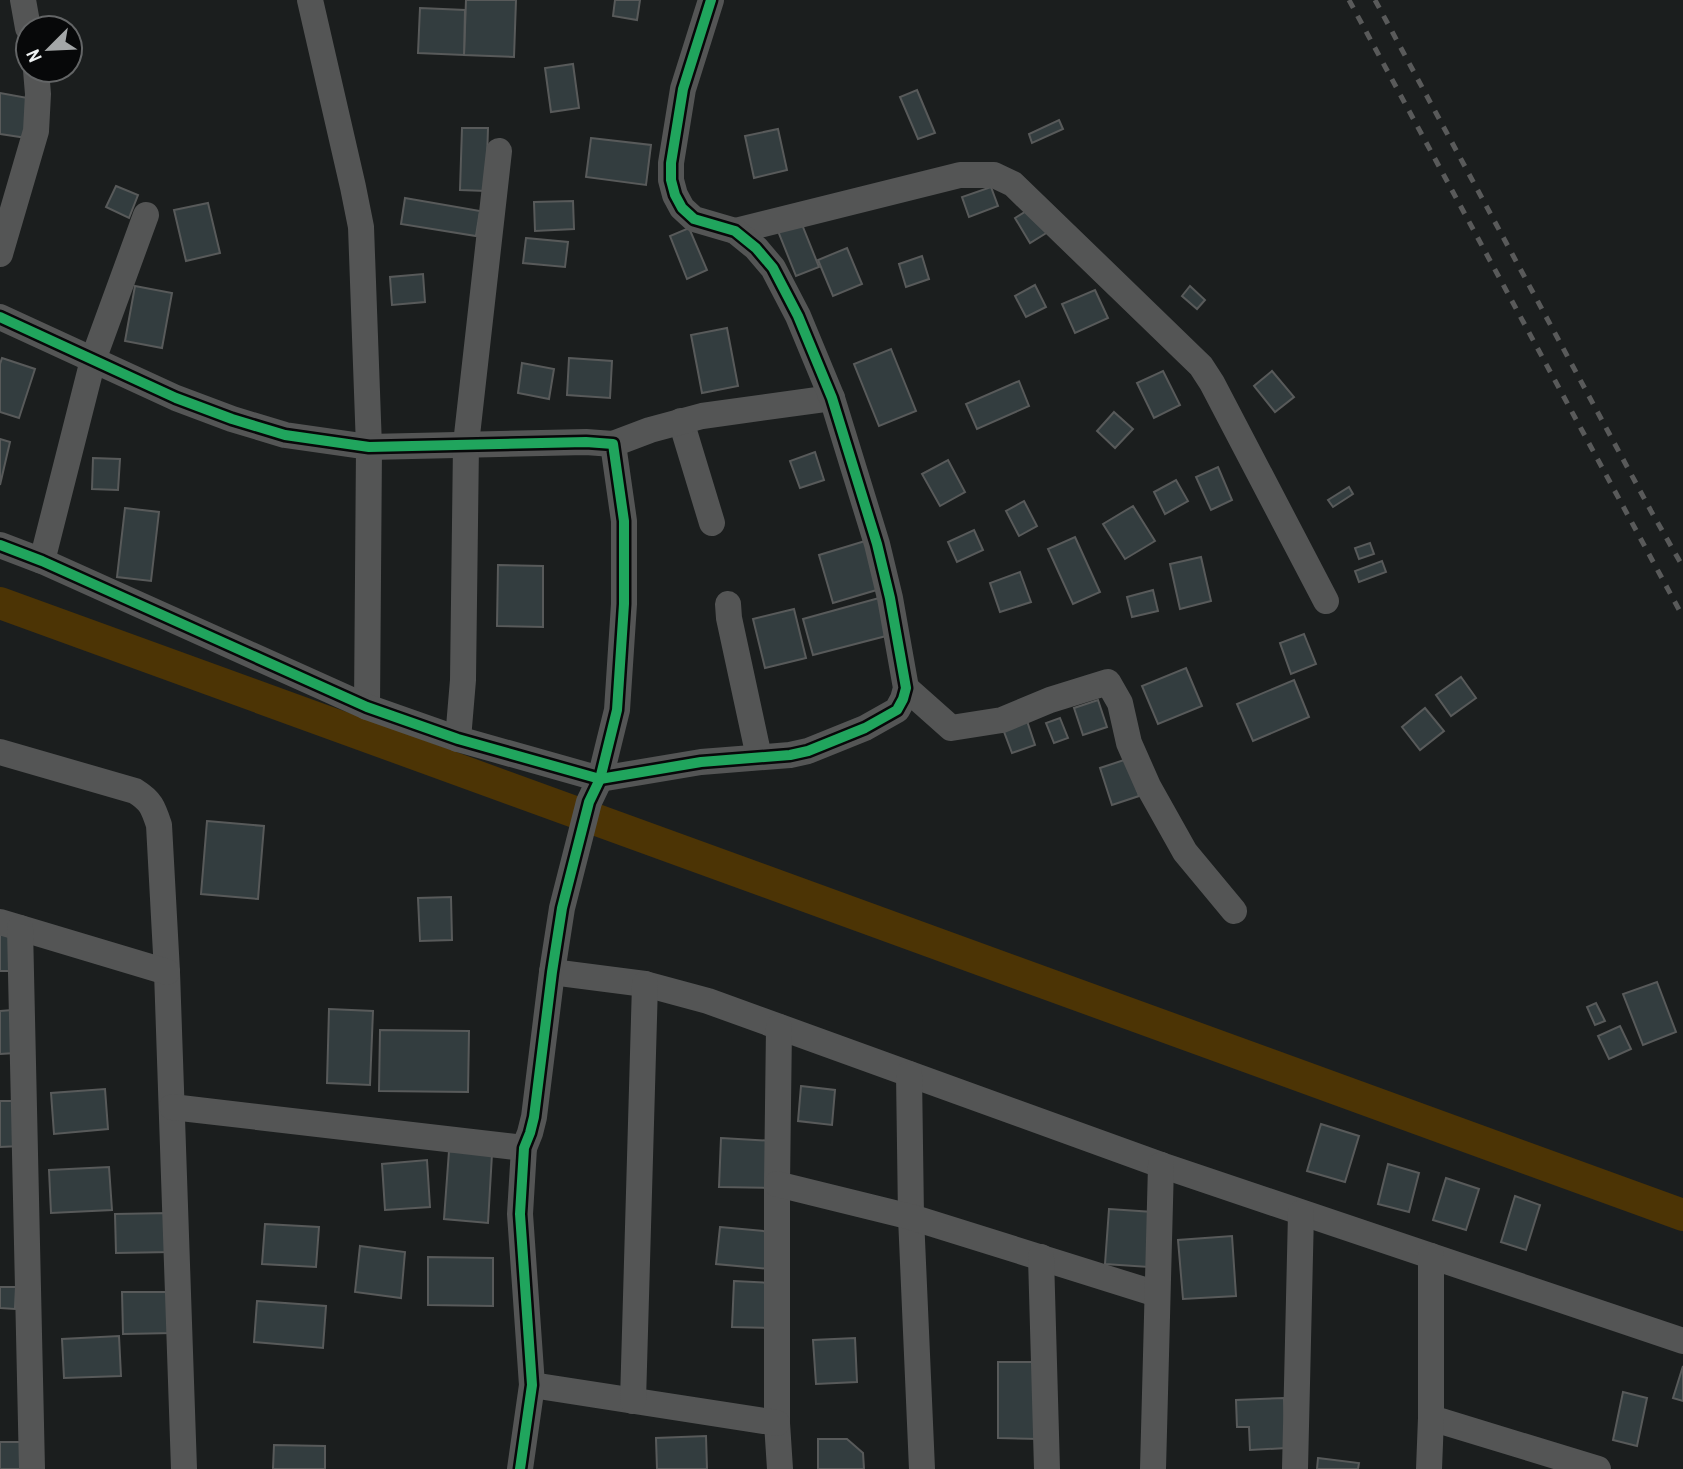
<svg xmlns="http://www.w3.org/2000/svg" width="1683" height="1469" font-family="'Archivo Narrow',sans-serif">
<style>
.lines{fill:none;stroke-linecap:round;stroke-linejoin:round}
.canal{stroke:#4c3405;stroke-width:32}
.building{fill:#333d3f;stroke:#585a5a;stroke-width:2}
.minor{stroke:#545555;stroke-width:26}
.rail{stroke:#595a5a;stroke-width:5;stroke-dasharray:9 9;stroke-linecap:butt}
.cycleway-casing{stroke:#070809;stroke-width:15}
.cycleway{stroke:#20a55d;stroke-width:10}
</style>
<rect width="100%" height="100%" fill="#1b1e1e"/>
<g class="lines">
<path class="canal" d="M0,603L1683,1215"/>
</g>
<g class="building">
<path d="M466,0H516L514,57L464,55Z"/>
<path d="M615,0H640L637,20L613,16Z"/>
<path d="M420,8L465,10L464,55L418,53Z"/>
<path d="M573,64L579,108L551,112L545,68Z"/>
<path d="M917,90L935,133L918,139L900,97Z"/>
<path d="M0,93L33,99L27,138L0,134Z"/>
<path d="M1059,120L1063,129L1032,143L1029,134Z"/>
<path d="M462,128H488L486,191L460,190Z"/>
<path d="M778,129L787,170L754,178L745,136Z"/>
<path d="M591,138L651,145L646,185L586,177Z"/>
<path d="M116,186L138,195L129,218L106,207Z"/>
<path d="M991,187L998,206L969,217L962,197Z"/>
<path d="M405,198L480,211L476,236L401,224Z"/>
<path d="M573,201L574,229L535,231L534,202Z"/>
<path d="M208,203L220,253L186,261L174,210Z"/>
<path d="M1033,207L1048,232L1030,243L1015,218Z"/>
<path d="M801,222L819,267L796,276L778,231Z"/>
<path d="M689,228L707,270L687,279L670,236Z"/>
<path d="M526,238L568,242L565,267L523,263Z"/>
<path d="M847,248L862,284L833,296L818,260Z"/>
<path d="M922,256L929,279L906,287L899,264Z"/>
<path d="M423,274L425,302L392,305L390,277Z"/>
<path d="M1035,285L1046,307L1026,317L1015,296Z"/>
<path d="M135,286L172,293L162,348L125,341Z"/>
<path d="M1190,286L1205,300L1197,309L1182,296Z"/>
<path d="M1095,290L1108,318L1075,333L1062,304Z"/>
<path d="M727,328L738,386L702,393L691,335Z"/>
<path d="M891,349L916,411L879,426L854,364Z"/>
<path d="M2,358L35,369L19,418L0,412V364Z"/>
<path d="M569,358L612,361L610,398L567,395Z"/>
<path d="M522,363L554,369L549,399L518,393Z"/>
<path d="M1163,371L1180,405L1154,418L1137,383Z"/>
<path d="M1272,371L1294,397L1275,412L1254,386Z"/>
<path d="M1019,381L1029,406L977,429L966,404Z"/>
<path d="M1114,412L1133,429L1115,448L1097,431Z"/>
<path d="M0,439L10,442L0,485Z"/>
<path d="M815,452L824,480L800,488L790,461Z"/>
<path d="M93,458L120,459L118,490L92,489Z"/>
<path d="M948,460L965,492L940,506L922,474Z"/>
<path d="M1218,467L1232,500L1211,510L1196,477Z"/>
<path d="M1176,480L1188,501L1165,514L1154,492Z"/>
<path d="M1349,487L1353,494L1333,507L1328,500Z"/>
<path d="M1024,501L1037,526L1019,536L1006,511Z"/>
<path d="M1133,506L1155,541L1125,559L1103,524Z"/>
<path d="M125,508L159,512L151,581L117,577Z"/>
<path d="M974,530L983,550L957,562L948,542Z"/>
<path d="M1075,537L1100,592L1073,604L1048,549Z"/>
<path d="M865,541L880,589L833,603L819,555Z"/>
<path d="M1370,543L1374,554L1359,559L1355,548Z"/>
<path d="M1201,557L1211,601L1180,609L1170,564Z"/>
<path d="M1382,561L1386,572L1359,582L1355,571Z"/>
<path d="M498,565L543,566V627L497,626Z"/>
<path d="M1020,572L1031,602L1000,612L990,583Z"/>
<path d="M1153,590L1158,611L1132,617L1127,597Z"/>
<path d="M879,598L890,635L813,655L803,619Z"/>
<path d="M794,609L806,658L765,668L753,619Z"/>
<path d="M1304,634L1316,664L1291,674L1280,643Z"/>
<path d="M1186,668L1202,706L1158,724L1142,686Z"/>
<path d="M1461,677L1476,698L1451,716L1436,695Z"/>
<path d="M1294,680L1309,717L1253,741L1237,704Z"/>
<path d="M1098,700L1107,727L1083,735L1074,708Z"/>
<path d="M1425,708L1444,731L1420,750L1402,727Z"/>
<path d="M1060,718L1068,738L1054,743L1046,723Z"/>
<path d="M1027,721L1035,745L1012,753L1003,729Z"/>
<path d="M1127,759L1139,796L1112,805L1100,768Z"/>
<path d="M207,821L264,826L258,899L201,894Z"/>
<path d="M451,897L452,940L420,941L418,898Z"/>
<path d="M0,935H12L13,971H0Z"/>
<path d="M1657,982L1676,1032L1643,1045L1623,994Z"/>
<path d="M1596,1003L1605,1021L1595,1025L1587,1007Z"/>
<path d="M329,1009L373,1011L370,1085L327,1083Z"/>
<path d="M12,1010L15,1053L0,1054V1011Z"/>
<path d="M1620,1026L1631,1049L1609,1059L1598,1036Z"/>
<path d="M380,1030L469,1031L468,1092L379,1091Z"/>
<path d="M801,1086L835,1090L832,1125L798,1121Z"/>
<path d="M105,1089L108,1129L54,1134L51,1093Z"/>
<path d="M0,1101H18L20,1146L0,1147Z"/>
<path d="M1321,1124L1359,1136L1345,1182L1307,1171Z"/>
<path d="M721,1138L773,1141L771,1188L719,1187Z"/>
<path d="M449,1151L492,1154L488,1223L444,1219Z"/>
<path d="M427,1160L430,1207L385,1210L382,1164Z"/>
<path d="M1388,1164L1419,1173L1409,1212L1378,1204Z"/>
<path d="M109,1167L112,1210L51,1213L49,1170Z"/>
<path d="M1446,1178L1479,1189L1466,1230L1433,1220Z"/>
<path d="M1515,1196L1540,1205L1526,1250L1501,1242Z"/>
<path d="M1109,1209L1153,1212L1149,1267L1105,1264Z"/>
<path d="M170,1213L171,1252L116,1253L115,1214Z"/>
<path d="M265,1224L319,1227L316,1267L262,1264Z"/>
<path d="M720,1227L774,1232L770,1269L716,1264Z"/>
<path d="M1232,1236L1236,1296L1183,1299L1178,1240Z"/>
<path d="M360,1246L405,1252L401,1298L355,1292Z"/>
<path d="M428,1257L493,1258V1306L428,1305Z"/>
<path d="M734,1281L772,1283L770,1328L732,1327Z"/>
<path d="M0,1287H16L15,1309L0,1308Z"/>
<path d="M122,1292H173V1333L123,1334Z"/>
<path d="M257,1301L326,1306L323,1348L254,1342Z"/>
<path d="M119,1336L121,1376L64,1378L62,1339Z"/>
<path d="M855,1338L857,1382L816,1384L813,1340Z"/>
<path d="M998,1362H1040V1439L998,1438Z"/>
<path d="M1683,1366V1401L1673,1398Z"/>
<path d="M1623,1392L1647,1398L1637,1446L1613,1440Z"/>
<path d="M1284,1398L1286,1448L1250,1450L1249,1427H1237L1236,1400Z"/>
<path d="M706,1436L707,1469H657L656,1438Z"/>
<path d="M818,1439H847L863,1453L864,1469H818Z"/>
<rect x="0" y="1442" width="25" height="27"/>
<path d="M274,1445L325,1446V1469H273Z"/>
<path d="M1318,1458L1359,1463L1358,1469H1317Z"/>
</g>
<g class="lines">
<g class="minor">
<path d="M23,0L28,28"/>
<path d="M310,0L353,187L361,227L369,447L367,707"/>
<path d="M735,231L960,175H994L1013,184L1201,366L1212,383L1326,601"/>
<path d="M0,254L36,131L38,94L36,70"/>
<path d="M0,317L176,398L232,419L285,435L369,447L586,442L613,444L624,521V604L617,710L600,779L589,802L562,908L552,972L534,1117L530,1133L524,1148L520,1214L532,1385L520,1469"/>
<path d="M681,421L712,523"/>
<path d="M613,444L650,430L702,416L832,398"/>
<path d="M0,545L42,561L367,707L458,739L600,779L701,762L790,755L808,751L865,728L897,710L903,699L906,688L890,598L877,544L832,398L798,316L773,268L756,248L735,231L694,219L682,208L675,195L671,180V163L683,89L711,0"/>
<path d="M42,561L93,360L146,215"/>
<path d="M728,604L729,618L759,757"/>
<path d="M906,688L951,728L1002,720L1050,700L1108,682L1120,703L1129,743L1148,786L1185,852L1234,911"/>
<path d="M458,739L463,680L466,444L499,151"/>
<path d="M0,752L135,791C151,801 153,807 159,825L167,972L184,1469"/>
<path d="M0,922L167,972"/>
<path d="M20,928L32,1469"/>
<path d="M552,972L645,984L708,1001L1161,1165L1683,1341"/>
<path d="M779,1027L777,1184V1423L780,1469"/>
<path d="M909,1074L911,1217L922,1469"/>
<path d="M172,1107L524,1148"/>
<path d="M777,1184L911,1217L1157,1294"/>
<path d="M1041,1257L1047,1469"/>
<path d="M532,1385L777,1423"/>
<path d="M633,1401L645,984"/>
<path d="M1431,1418L1598,1469"/>
<path d="M1153,1469L1161,1165"/>
<path d="M1295,1469L1301,1213"/>
<path d="M1429,1469L1431,1418V1256"/>
</g>
<g class="rail">
<path d="M1349,0L1683,617"/>
<path d="M1375,0L1651,511L1683,567"/>
</g>
<g class="cycleway-casing">
<g id="cycleway">
<path d="M0,317L176,398L232,419L285,435L369,447L586,442L613,444L624,521V604L617,710L600,779L589,802L562,908L552,972L534,1117L530,1133L524,1148L520,1214L532,1385L520,1469"/>
<path d="M0,545L42,561L367,707L458,739L600,779L701,762L790,755L808,751L865,728L897,710L903,699L906,688L890,598L877,544L832,398L798,316L773,268L756,248L735,231L694,219L682,208L675,195L671,180V163L683,89L711,0"/>
</g>
</g>
<use href="#cycleway" class="cycleway"/>
</g>
<g transform="translate(49 49) rotate(246)"><circle r="33" fill="#070809" stroke="#636566" stroke-width="2"/>
<path d="M0-5L12 26L0 18L-12 26Z" fill="#a4a7a8"/>
<text y="-10" font-size="19" font-weight="bold" text-anchor="middle" fill="#eef1f2">N</text>
</g>
</svg>
